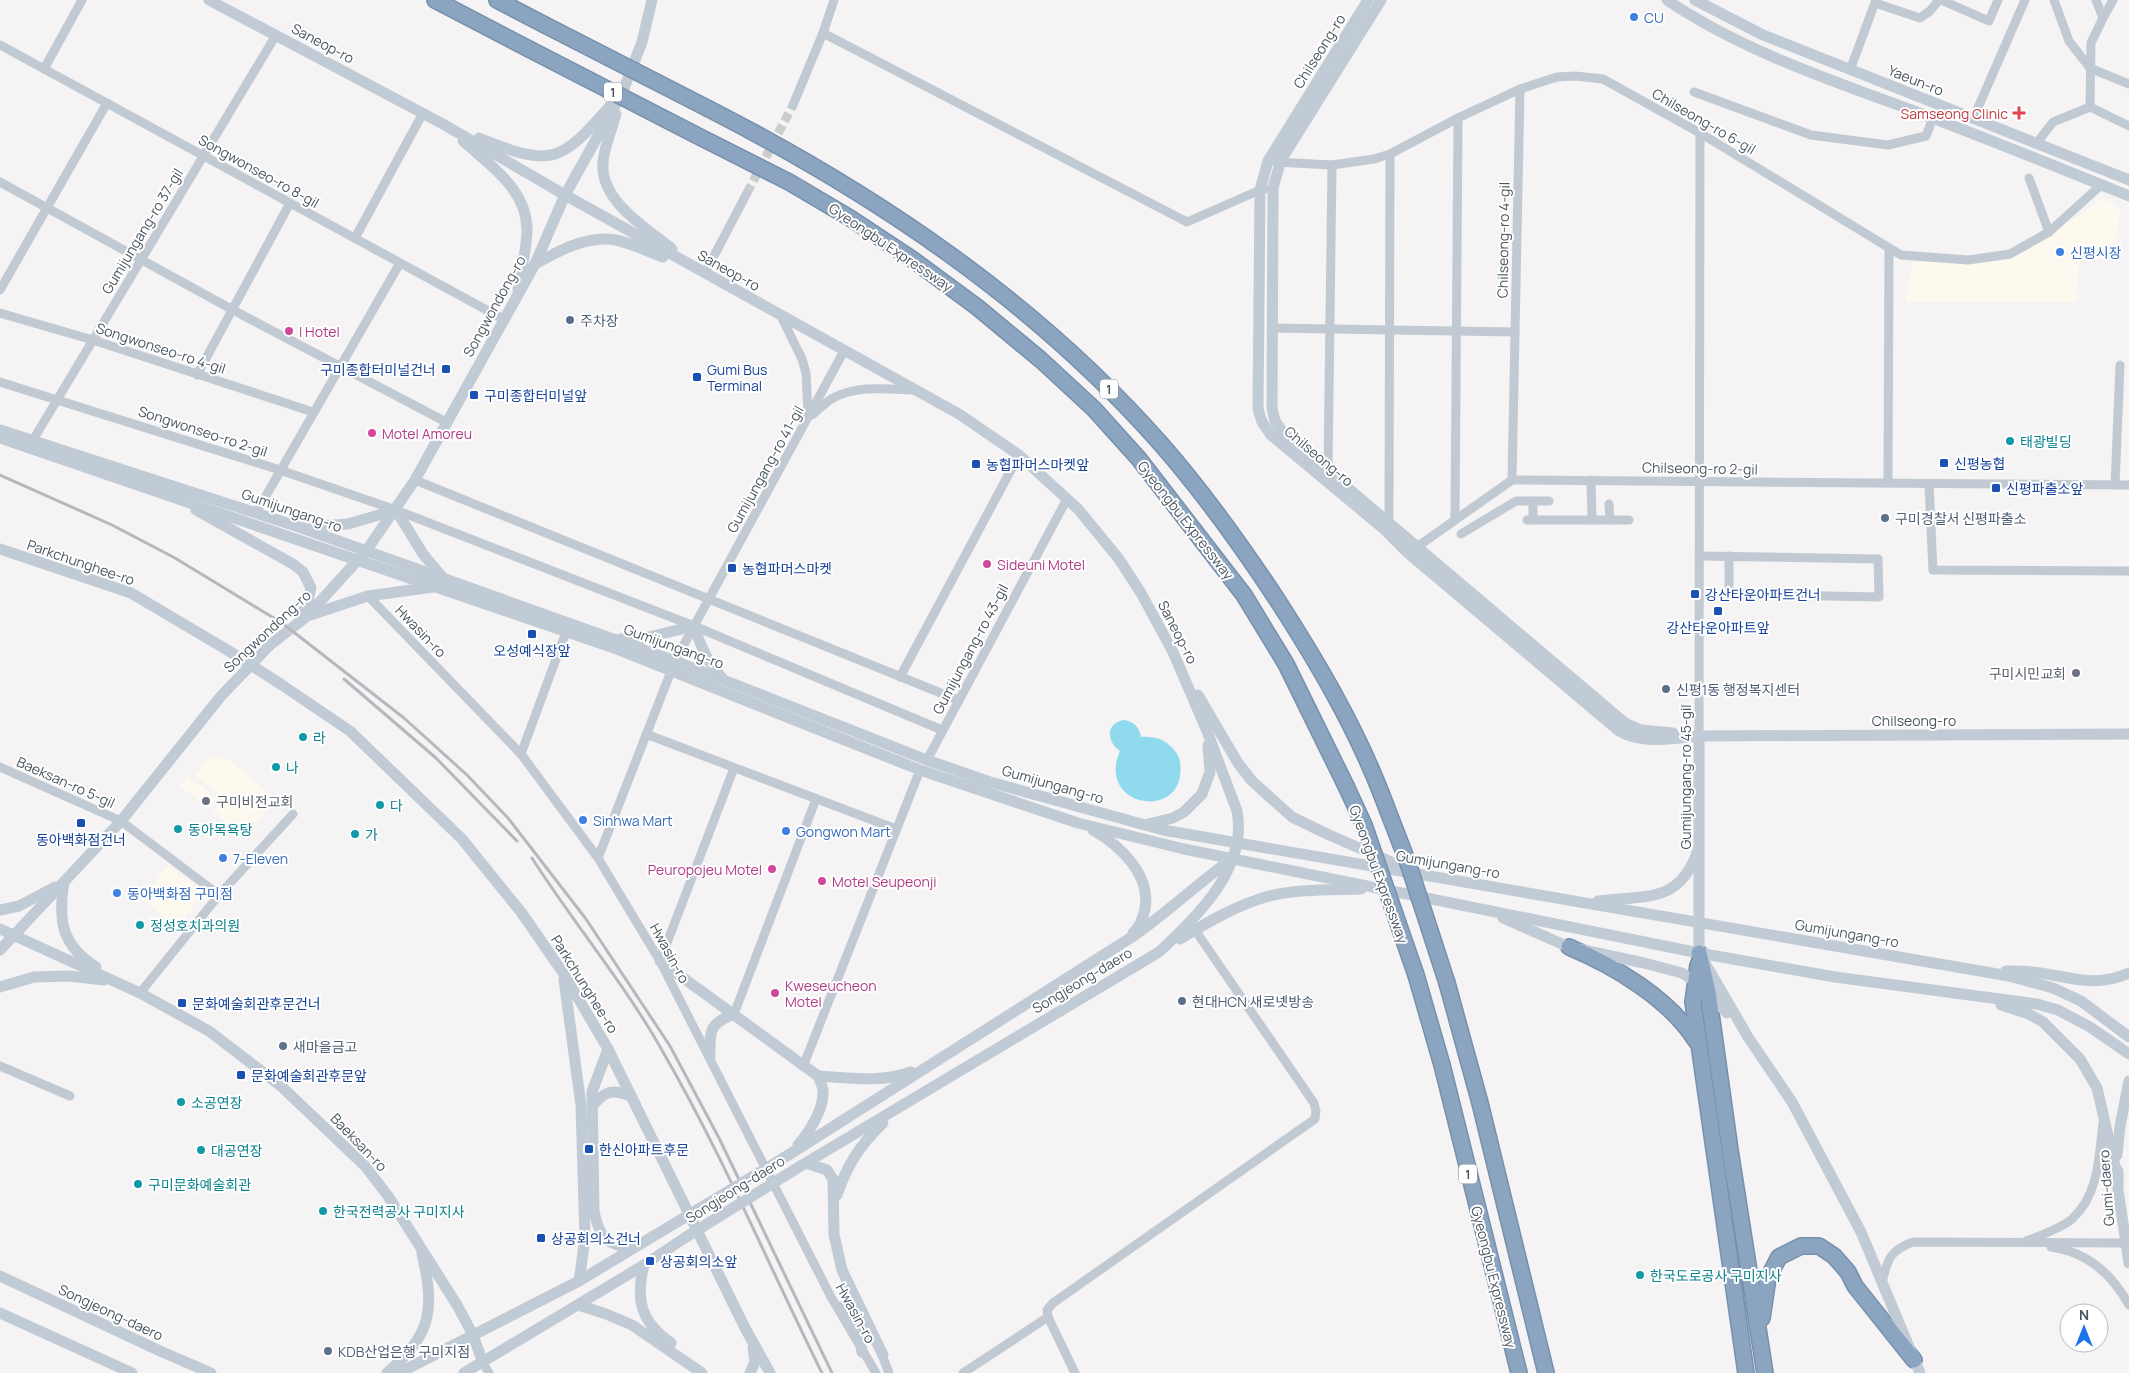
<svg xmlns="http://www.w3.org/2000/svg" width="2129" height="1373" font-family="Manrope,'Noto Sans KR',sans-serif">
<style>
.commercial{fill:#fdf9ef}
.water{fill:#90daee}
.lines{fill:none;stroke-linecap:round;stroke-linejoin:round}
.street-tunnel{stroke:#caccce;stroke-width:9;stroke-dasharray:9 4.5;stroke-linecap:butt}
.highway-casing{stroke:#7690ad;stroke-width:18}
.street{stroke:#c1cad2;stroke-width:9}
.secondary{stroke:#c1cbd6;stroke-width:11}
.highway{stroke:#8ba5c1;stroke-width:15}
.rail{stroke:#b5b8bd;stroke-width:3}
.highway-bridge-casing{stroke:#7690ad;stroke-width:18;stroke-linecap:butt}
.secondary-bridge{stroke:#c1cbd6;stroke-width:11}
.highway-bridge{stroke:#8ba5c1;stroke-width:15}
.shop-dot{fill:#3f7fe0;stroke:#fff;stroke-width:2}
.health-dot{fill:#e0444e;stroke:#fff;stroke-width:2}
.service-dot{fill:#5c6f8a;stroke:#fff;stroke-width:2}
.hotel-dot{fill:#d1479c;stroke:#fff;stroke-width:2}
.transit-dot{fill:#1a4fb4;stroke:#fff;stroke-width:2}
.culture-dot{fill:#0f9aa8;stroke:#fff;stroke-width:2}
.worship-dot{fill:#6b7280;stroke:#fff;stroke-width:2}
.labels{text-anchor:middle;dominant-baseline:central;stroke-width:4;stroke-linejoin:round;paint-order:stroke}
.shield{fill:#fff;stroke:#808990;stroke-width:1}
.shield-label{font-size:12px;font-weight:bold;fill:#4a5661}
.shop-label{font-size:14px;fill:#366cbe;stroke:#fff;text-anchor:start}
.street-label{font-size:14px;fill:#4a5661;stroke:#fff}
.health-label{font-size:14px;fill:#be3a42;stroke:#fff;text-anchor:end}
.service-label{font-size:14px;fill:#4e5e75;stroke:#fff;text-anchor:start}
.hotel-label{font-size:14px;fill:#b23c85;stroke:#fff;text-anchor:start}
.transit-label{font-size:14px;fill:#164399;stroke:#fff;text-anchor:start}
.culture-label{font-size:14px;fill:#0d838f;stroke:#fff;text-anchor:start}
.worship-label{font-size:14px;fill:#5b616d;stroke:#fff;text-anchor:end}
</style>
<rect width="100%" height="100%" fill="#f5f3f3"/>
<g class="commercial">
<path d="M2103,198L2121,209L2114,243L2079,263L2076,302H1906L1912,262L2007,261L2057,231Z"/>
<path d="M212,755L218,759L222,755L276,798L245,837L213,812L224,798L195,776Z"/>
<path d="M188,776L217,799L209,809L180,786Z"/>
<path d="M168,865L204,893L177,927L141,899Z"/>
</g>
<path class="water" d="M1123,720C1134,721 1139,727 1141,737C1156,736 1168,740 1177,754C1181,760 1181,768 1180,776C1173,820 1097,804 1120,751C1107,742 1105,724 1123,720Z"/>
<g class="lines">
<path class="street-tunnel" d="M747,193L793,105"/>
<g class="highway-casing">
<g id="highway">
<path d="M435,0L529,49"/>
<path d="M497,0L543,24"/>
<path d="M709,109C877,195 1036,302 1161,444C1203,492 1241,545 1276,598C1316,660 1354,724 1381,793"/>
<path d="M696,135L789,182L850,218L912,259L977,307L1041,360L1094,409L1139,459L1244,595L1286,664L1346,786"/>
<path d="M1569,947C1614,966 1669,998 1696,1041"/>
<path d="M1699,953L1708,992L1730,1150L1765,1373"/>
<path d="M1698,965L1693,1002L1746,1373"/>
<path d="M1416,975L1442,1065L1519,1373"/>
<path d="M1447,983L1480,1103L1546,1373"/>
<path d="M1762,1318L1768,1278L1779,1257L1801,1246H1819L1834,1256L1848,1272L1855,1286L1914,1360"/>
</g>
</g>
<g class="street">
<path d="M1941,0L1989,21L1998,0"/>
<path d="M2054,0L2069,41L2090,68"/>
<path d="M2096,0L2103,18L2091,43L2090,107L2129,126"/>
<path d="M1875,3L1920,18L1930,11L1939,0"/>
<path d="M2103,18L2113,0"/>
<path d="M823,33L1187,222L1260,190L1265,189"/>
<path d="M0,45L505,320"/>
<path d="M2090,68L2129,84"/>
<path d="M44,69L82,0"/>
<path d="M1850,70L1876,0"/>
<path d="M1694,92L1811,135L1888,145L1926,136L1933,118"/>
<path d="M793,105L823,33L834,0"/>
<path d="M1973,119L2025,0"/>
<path d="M2036,144L2053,122L2090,107"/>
<path d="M1276,162L1332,165L1374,159L1390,154L1458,118L1520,89L1557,77L1575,76L1603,79L1700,133L1901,255L1968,260L2010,254L2049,232L2101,185"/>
<path d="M2029,178L2049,232"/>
<path d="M0,182L233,310L446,422"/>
<path d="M355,238L423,113"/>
<path d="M705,273L747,193"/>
<path d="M0,290L107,103"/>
<path d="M0,313L93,340L313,412"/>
<path d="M781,316L802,359L806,373L808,415"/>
<path d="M1272,328L1515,332"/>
<path d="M197,375L290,203"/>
<path d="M0,382L280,470L396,510L694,626L942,730"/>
<path d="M812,415C819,409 826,402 833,398C858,385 887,389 914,390"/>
<path d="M33,440L276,35"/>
<path d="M1328,470L1332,165"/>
<path d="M415,480L958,700"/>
<path d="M1512,480L1520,89"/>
<path d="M1888,483L1889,248"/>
<path d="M1929,484L1933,570L2129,571"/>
<path d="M2115,485L2120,365"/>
<path d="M1533,501H1549"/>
<path d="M1609,504L1610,520"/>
<path d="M256,513L400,263"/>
<path d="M1455,520L1458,118"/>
<path d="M1527,520H1592L1591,480"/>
<path d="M1592,520H1629"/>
<path d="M1389,521L1390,154"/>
<path d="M1461,534L1516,501H1533V520"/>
<path d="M1414,549L1512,480L2129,485"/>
<path d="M1700,556L1878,559L1879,597L1729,594V556"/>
<path d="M368,596L521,754L598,858L660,961L831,1297L876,1373"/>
<path d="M900,677L1019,455"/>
<path d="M646,734L896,829"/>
<path d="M1699,736L1700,133"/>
<path d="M521,754L566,632"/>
<path d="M927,760L1067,499"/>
<path d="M0,767L121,821L219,895"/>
<path d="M598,858L675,661L844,351"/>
<path d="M660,961L734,768"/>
<path d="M140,993L219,895L293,814"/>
<path d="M734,1014L816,799"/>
<path d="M804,1064L920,770"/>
<path d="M0,1066L70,1096"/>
<path d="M2026,1241C2039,1236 2062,1228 2072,1219C2099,1195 2099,1156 2103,1123"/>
<path d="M2051,1247C2087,1252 2112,1274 2129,1305"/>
<path d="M1882,1283C1887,1260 1890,1250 1913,1242L2125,1243"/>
<path d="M840,1306L872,1340"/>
<path d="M1048,1317L1047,1310L1053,1303L1315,1119L1316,1111L1314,1103L1195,930"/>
<path d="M880,1350L889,1373"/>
<path d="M483,1363L489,1373"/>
<path d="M963,1373L1048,1317L1075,1373"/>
</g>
<g class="secondary">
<path d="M209,0L443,124L565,195L959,414L1019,455L1078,509L1119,559L1141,593L1173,652L1207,731L1237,811C1248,868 1197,917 1159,952L799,1167"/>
<path d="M1368,0L1268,161L1260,190L1258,409L1262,422L1271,435L1384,529L1408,553L1619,731C1643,745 1673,738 1699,736L2129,734"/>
<path d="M1381,0L1281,160L1273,188L1272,408L1275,421L1284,434L1625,723L1641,730L1673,733"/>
<path d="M1667,0C1739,49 1825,78 1906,108C1981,136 2055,166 2129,196"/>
<path d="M1695,0L1763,35L2129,180"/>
<path d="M616,114C612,130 604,146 603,163C600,201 646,228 672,249"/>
<path d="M479,138C553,168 560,163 612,104"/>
<path d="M463,141C491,166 528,190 527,232C526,252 521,271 518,290"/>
<path d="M535,264C557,252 581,238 608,239C626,240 646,251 663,257"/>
<path d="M0,430L299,527L675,661L927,760L990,782L1163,830L2009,976L2053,988L2081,1001L2129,1037"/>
<path d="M0,438L614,648L920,770L1078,823L1184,849L1699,953L1835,977L2037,1004L2058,1010L2090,1027L2129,1054"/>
<path d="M196,510L293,564L303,572L311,588L307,605L301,615"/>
<path d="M396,510L423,554L443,578"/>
<path d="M306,527L348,524L396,510"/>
<path d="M0,549L131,593L229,651"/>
<path d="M307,616L368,596L433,587"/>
<path d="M620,639H641L694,626C701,646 707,662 722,678"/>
<path d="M279,683L350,731L462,839L521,912L564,974L608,1049L745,1328L770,1373"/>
<path d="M1198,695L1238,763L1252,781L1292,817L1327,834L1405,868"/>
<path d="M1148,824L1173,818L1184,812L1202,794L1210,772L1208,745"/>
<path d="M1093,830C1121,846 1151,875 1145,909C1143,918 1140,927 1133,933"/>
<path d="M64,882C58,920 61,945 96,967"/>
<path d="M1598,901C1646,895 1680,904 1698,850"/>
<path d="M0,910L19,906L55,887"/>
<path d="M1503,918L1569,947L1644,963L1682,973L1702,986L1727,1013"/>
<path d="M0,929L140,993L209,1031L282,1087L365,1166L388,1196L457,1305L473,1335L483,1363"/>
<path d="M1180,939C1208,922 1237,905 1269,896C1298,889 1331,890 1361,889"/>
<path d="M0,950L121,821L221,696L270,645L306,617L366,551L415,480L535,264L565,195L623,91L642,42L652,0"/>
<path d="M1699,953V736"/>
<path d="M660,961L818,1076C820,1081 823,1087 823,1091C824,1110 809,1132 798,1145"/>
<path d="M1705,963L1748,1037L1792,1102L1861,1232L1920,1373"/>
<path d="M2006,971C2015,971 2024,971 2033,972C2070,976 2093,989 2129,973"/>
<path d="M564,980L581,1105L585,1239L579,1281"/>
<path d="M0,987L34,977L69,976L104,980"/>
<path d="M2001,1005L2029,1014L2043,1022L2080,1059L2097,1088L2118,1179"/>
<path d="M608,1049L592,1092L594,1212C600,1238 605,1244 632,1248"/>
<path d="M710,1057C710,1031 708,1024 734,1014"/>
<path d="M818,1076C849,1078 882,1083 911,1072"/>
<path d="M592,1107C603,1092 612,1088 630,1096"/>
<path d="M790,1154L1135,935C1169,911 1198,883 1232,859"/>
<path d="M2117,1155L2120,1126L2129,1081"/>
<path d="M806,1163L827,1170L833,1179L834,1235L842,1270L883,1355"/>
<path d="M2118,1171V1190L2129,1263"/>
<path d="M837,1195C847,1165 860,1145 883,1123"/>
<path d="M644,1265C635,1300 641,1322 671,1343"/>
<path d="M0,1276L160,1351L211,1373"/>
<path d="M854,1303L862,1352"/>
<path d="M578,1305L606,1314L632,1325L702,1373"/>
<path d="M0,1313L132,1373"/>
<path d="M387,1373C432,1334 435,1310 422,1254"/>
<path d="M399,1373L579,1281L677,1222"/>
<path d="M464,1373L644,1265L686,1237"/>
<path d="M750,1373L755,1362L753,1348"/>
</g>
<use href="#highway" class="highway"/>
<g class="rail">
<path d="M0,475L112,525L175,558L282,623L404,718L467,775L508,818L586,919L670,1046L719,1138L832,1373"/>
<path d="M344,679L436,758L517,841"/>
<path d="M532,858C574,924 625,984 663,1052C723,1156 769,1266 822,1373"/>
</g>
<g class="highway-bridge-casing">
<g id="highway-bridge">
<path d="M543,24L709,109"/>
<path d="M529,49L696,135"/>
<path d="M1346,786L1364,825L1416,975"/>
<path d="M1381,793L1408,863L1447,983"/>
</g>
</g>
<g class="secondary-bridge">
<path d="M229,651L279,683"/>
<path d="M677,1222L790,1154"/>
<path d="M686,1237L799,1167"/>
</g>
<use href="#highway-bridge" class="highway-bridge"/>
</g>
<g class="shop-dot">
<circle cx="1634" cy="17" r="5"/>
<circle cx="2060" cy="252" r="5"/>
<circle cx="583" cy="820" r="5"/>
<circle cx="786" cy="831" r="5"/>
<circle cx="223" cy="858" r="5"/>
<circle cx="117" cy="893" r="5"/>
</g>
<path class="health-dot" d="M2016.5 105.5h5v5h5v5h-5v5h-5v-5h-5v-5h5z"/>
<g class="service-dot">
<circle cx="570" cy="320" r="5"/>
<circle cx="1885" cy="518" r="5"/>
<circle cx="1666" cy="689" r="5"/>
<circle cx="1182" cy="1001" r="5"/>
<circle cx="283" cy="1046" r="5"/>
<circle cx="328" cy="1351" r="5"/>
</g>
<g class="hotel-dot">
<circle cx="289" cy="331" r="5"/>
<circle cx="372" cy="433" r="5"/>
<circle cx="987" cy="564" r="5"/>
<circle cx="772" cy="869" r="5"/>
<circle cx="822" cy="881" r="5"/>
<circle cx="775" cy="993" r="5"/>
</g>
<g class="transit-dot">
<rect x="441" y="364" width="10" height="10" rx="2.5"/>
<rect x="692" y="372" width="10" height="10" rx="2.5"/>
<rect x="469" y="390" width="10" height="10" rx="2.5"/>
<rect x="1939" y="458" width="10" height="10" rx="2.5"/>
<rect x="971" y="459" width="10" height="10" rx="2.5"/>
<rect x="1991" y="483" width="10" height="10" rx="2.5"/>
<rect x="727" y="563" width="10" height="10" rx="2.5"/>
<rect x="1690" y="589" width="10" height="10" rx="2.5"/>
<rect x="1713" y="606" width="10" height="10" rx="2.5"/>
<rect x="527" y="629" width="10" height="10" rx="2.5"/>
<rect x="76" y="818" width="10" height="10" rx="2.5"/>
<rect x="177" y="998" width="10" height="10" rx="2.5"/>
<rect x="236" y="1070" width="10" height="10" rx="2.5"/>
<rect x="584" y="1144" width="10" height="10" rx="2.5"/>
<rect x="536" y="1233" width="10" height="10" rx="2.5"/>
<rect x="645" y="1256" width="10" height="10" rx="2.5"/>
</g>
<g class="culture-dot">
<circle cx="2010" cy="441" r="5"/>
<circle cx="303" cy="737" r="5"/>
<circle cx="276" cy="767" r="5"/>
<circle cx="380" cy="805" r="5"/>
<circle cx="178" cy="829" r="5"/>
<circle cx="355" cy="834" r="5"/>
<circle cx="140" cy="925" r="5"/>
<circle cx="181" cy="1102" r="5"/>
<circle cx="201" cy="1150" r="5"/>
<circle cx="138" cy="1184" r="5"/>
<circle cx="323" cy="1211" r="5"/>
<circle cx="1640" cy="1275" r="5"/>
</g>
<g class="worship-dot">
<circle cx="2076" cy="673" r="5"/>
<circle cx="206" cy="801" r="5"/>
</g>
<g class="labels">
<g class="shield">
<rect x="604" y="82.5" width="18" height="19" rx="4"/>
<rect x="1100" y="379.5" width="18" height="19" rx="4"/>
<rect x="1459" y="1164.5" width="18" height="19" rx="4"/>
</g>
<g class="shield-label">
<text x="613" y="92">1</text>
<text x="1109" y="389">1</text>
<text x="1468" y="1174">1</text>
</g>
<g class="shop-label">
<text x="1644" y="17">CU</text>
<text x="2070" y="252">신평시장</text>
<text x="593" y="820">Sinhwa Mart</text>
<text x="796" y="831">Gongwon Mart</text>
<text x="233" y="858">7-Eleven</text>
<text x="127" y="893">동아백화점 구미점</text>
</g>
<g class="street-label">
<text transform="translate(323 43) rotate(28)">Saneop-ro</text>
<text transform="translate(1319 51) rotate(-58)">Chilseong-ro</text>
<text transform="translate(1916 80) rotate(22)">Yaeun-ro</text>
<text transform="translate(1704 121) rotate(30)">Chilseong-ro 6-gil</text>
<text transform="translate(259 171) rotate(29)">Songwonseo-ro 8-gil</text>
<text transform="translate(142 231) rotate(-59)">Gumijungang-ro 37-gil</text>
<text transform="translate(1503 240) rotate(-89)">Chilseong-ro 4-gil</text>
<text transform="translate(891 247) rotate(34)">Gyeongbu Expressway</text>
<text transform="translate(729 270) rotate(29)">Saneop-ro</text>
<text transform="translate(494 306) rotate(-61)">Songwondong-ro</text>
<text transform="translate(161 348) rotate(18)">Songwonseo-ro 4-gil</text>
<text transform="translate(203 431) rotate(18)">Songwonseo-ro 2-gil</text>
<text transform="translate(1319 456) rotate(40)">Chilseong-ro</text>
<text transform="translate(1700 468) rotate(1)">Chilseong-ro 2-gil</text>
<text transform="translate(765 469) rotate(-61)">Gumijungang-ro 41-gil</text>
<text transform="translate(292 510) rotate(19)">Gumijungang-ro</text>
<text transform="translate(1186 520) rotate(52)">Gyeongbu Expressway</text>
<text transform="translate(81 562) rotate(19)">Parkchunghee-ro</text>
<text transform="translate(267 631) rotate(-43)">Songwondong-ro</text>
<text transform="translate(421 631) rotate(46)">Hwasin-ro</text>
<text transform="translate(1178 632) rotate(63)">Saneop-ro</text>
<text transform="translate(674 646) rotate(20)">Gumijungang-ro</text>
<text transform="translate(970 649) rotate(-62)">Gumijungang-ro 43-gil</text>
<text x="1914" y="720">Chilseong-ro</text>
<text transform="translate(1685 777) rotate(-90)">Gumijungang-ro 45-gil</text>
<text transform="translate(66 782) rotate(24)">Baeksan-ro 5-gil</text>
<text transform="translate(1053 784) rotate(16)">Gumijungang-ro</text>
<text transform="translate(1448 864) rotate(10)">Gumijungang-ro</text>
<text transform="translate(1379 874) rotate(70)">Gyeongbu Expressway</text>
<text transform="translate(1847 933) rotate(10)">Gumijungang-ro</text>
<text transform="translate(670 953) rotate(61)">Hwasin-ro</text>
<text transform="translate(1082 980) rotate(-31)">Songjeong-daero</text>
<text transform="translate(585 984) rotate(58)">Parkchunghee-ro</text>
<text transform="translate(359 1142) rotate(46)">Baeksan-ro</text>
<text transform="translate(2106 1188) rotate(-94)">Gumi-daero</text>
<text transform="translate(735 1189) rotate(-32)">Songjeong-daero</text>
<text transform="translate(1494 1277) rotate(76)">Gyeongbu Expressway</text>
<text transform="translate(111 1312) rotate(25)">Songjeong-daero</text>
<text transform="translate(856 1313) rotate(61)">Hwasin-ro</text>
</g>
<g class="health-label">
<text x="2008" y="113">Samseong Clinic</text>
</g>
<g class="service-label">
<text x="580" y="320">주차장</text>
<text x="1895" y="518">구미경찰서 신평파출소</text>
<text x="1676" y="689">신평1동 행정복지센터</text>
<text x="1192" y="1001">현대HCN 새로넷방송</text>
<text x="293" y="1046">새마을금고</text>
<text x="338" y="1351">KDB산업은행 구미지점</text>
</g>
<g class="hotel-label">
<text x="299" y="331">I Hotel</text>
<text x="382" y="433">Motel Amoreu</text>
<text x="997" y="564">Sideuni Motel</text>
<text x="762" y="869" text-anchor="end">Peuropojeu Motel</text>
<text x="832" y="881">Motel Seupeonji</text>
<text x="785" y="985">Kweseucheon<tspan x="785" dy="16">Motel</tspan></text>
</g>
<g class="transit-label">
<text x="436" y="369" text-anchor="end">구미종합터미널건너</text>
<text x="707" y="369">Gumi Bus<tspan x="707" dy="16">Terminal</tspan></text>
<text x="484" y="395">구미종합터미널앞</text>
<text x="1954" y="463">신평농협</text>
<text x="986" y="464">농협파머스마켓앞</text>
<text x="2006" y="488">신평파출소앞</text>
<text x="742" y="568">농협파머스마켓</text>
<text x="1705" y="594">강산타운아파트건너</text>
<text x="1718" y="627" text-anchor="middle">강산타운아파트앞</text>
<text x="532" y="650" text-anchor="middle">오성예식장앞</text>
<text x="81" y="839" text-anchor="middle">동아백화점건너</text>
<text x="192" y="1003">문화예술회관후문건너</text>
<text x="251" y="1075">문화예술회관후문앞</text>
<text x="599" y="1149">한신아파트후문</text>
<text x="551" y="1238">상공회의소건너</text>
<text x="660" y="1261">상공회의소앞</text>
</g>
<g class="culture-label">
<text x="2020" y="441">태광빌딩</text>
<text x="313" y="737">라</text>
<text x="286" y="767">나</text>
<text x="390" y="805">다</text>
<text x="188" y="829">동아목욕탕</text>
<text x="365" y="834">가</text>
<text x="150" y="925">정성호치과의원</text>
<text x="191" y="1102">소공연장</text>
<text x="211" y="1150">대공연장</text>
<text x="148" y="1184">구미문화예술회관</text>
<text x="333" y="1211">한국전력공사 구미지사</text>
<text x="1650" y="1275">한국도로공사 구미지사</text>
</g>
<g class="worship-label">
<text x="2066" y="673">구미시민교회</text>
<text x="216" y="801" text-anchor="start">구미비전교회</text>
</g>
</g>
<g transform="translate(2084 1328)"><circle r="24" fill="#ffffff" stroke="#b7bbc0"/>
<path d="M0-4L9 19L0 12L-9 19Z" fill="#1a73e8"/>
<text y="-8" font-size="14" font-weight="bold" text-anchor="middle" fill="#4a5661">N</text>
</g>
</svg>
